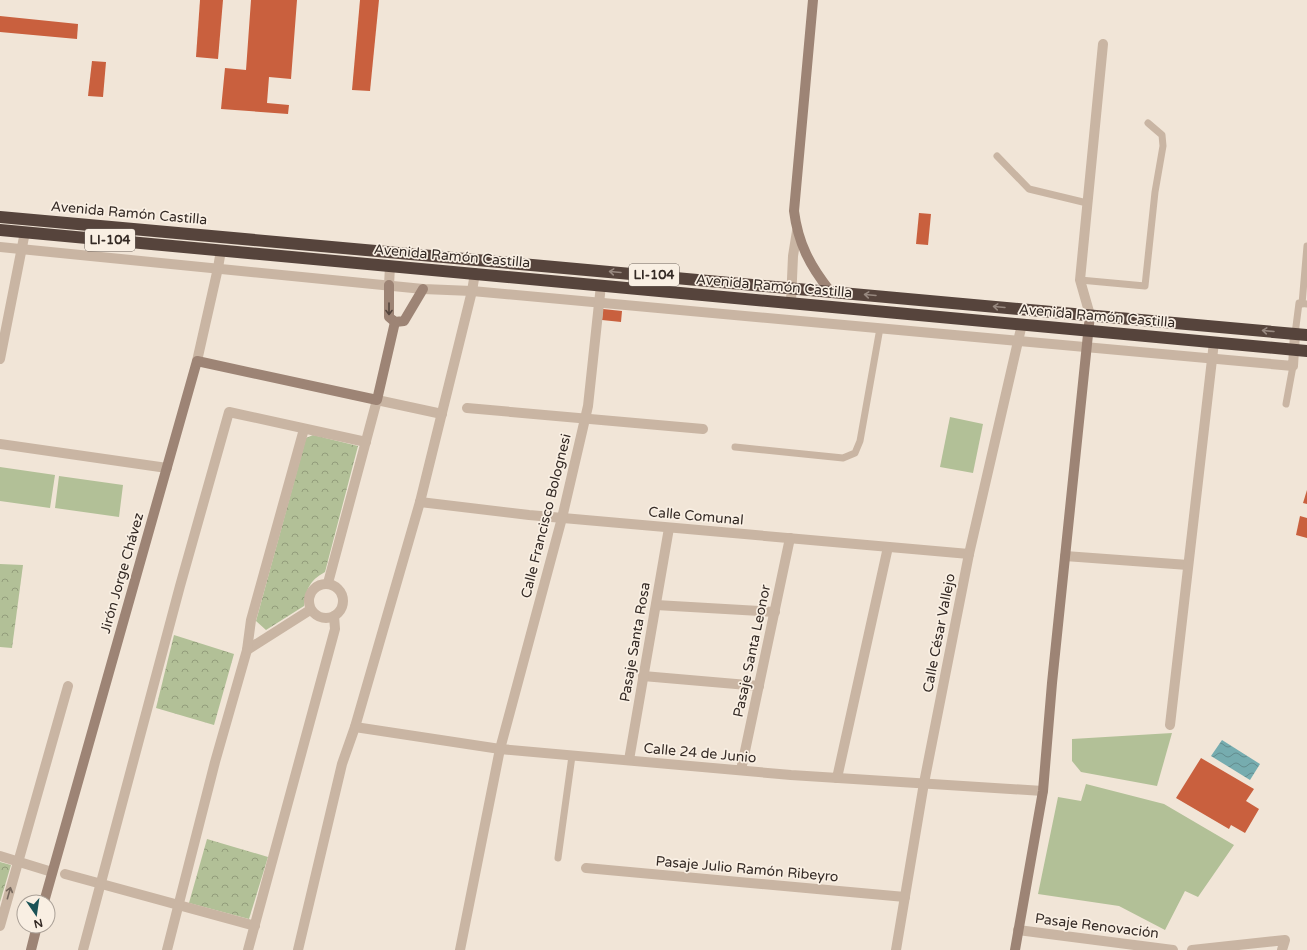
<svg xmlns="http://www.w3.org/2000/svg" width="1307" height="950" font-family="'Varela Round',sans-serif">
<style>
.green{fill:#b2c097}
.park{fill:url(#park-crowns)}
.water{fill:url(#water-waves)}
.building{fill:#c9603e}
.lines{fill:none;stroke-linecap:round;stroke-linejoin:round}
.lane{stroke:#c9b5a3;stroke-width:7}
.street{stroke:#c9b5a3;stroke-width:10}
.secondary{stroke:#9d8475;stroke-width:10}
.highway{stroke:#56443c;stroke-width:12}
.oneway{stroke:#97887f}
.oneway2{stroke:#54453d}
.oneway3{stroke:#77695e}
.labels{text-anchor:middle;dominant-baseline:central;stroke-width:3.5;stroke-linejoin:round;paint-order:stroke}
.shield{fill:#f9efe3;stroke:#6f655e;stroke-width:1}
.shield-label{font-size:13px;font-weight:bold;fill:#342a25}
.street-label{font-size:14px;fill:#342a25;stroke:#f9efe3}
</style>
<defs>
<pattern id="park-crowns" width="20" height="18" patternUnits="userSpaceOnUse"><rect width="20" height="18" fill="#b2c097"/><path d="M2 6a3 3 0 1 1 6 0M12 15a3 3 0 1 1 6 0" fill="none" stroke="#929c7b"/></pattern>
<pattern id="water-waves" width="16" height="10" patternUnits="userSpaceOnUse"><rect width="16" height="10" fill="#76acaf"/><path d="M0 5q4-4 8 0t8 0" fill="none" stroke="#628c8e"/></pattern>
</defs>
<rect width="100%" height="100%" fill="#f1e5d7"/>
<g class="green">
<path d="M950,417L983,424L973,473L940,467Z"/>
<path d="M0,467L55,475L50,508L0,501Z"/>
<path d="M59,476L123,485L119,517L55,508Z"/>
<path d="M1172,733L1157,786L1081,772L1072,761V739Z"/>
<path d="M1086,784L1164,804L1234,845L1198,897L1185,891L1165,930L1119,906L1038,894L1058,797L1081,801Z"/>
</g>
<g class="park">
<path d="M313,435L358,446L325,572C309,581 307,588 304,606L266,630L256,621L306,438Z"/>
<path d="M0,564L23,565L12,648L0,647Z"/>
<path d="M174,635L234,654L214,725L156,708Z"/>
<path d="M207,839L268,857L249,919L189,903Z"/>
<path d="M0,862L11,865L0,902Z"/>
</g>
<path class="water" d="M1222,740L1260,764L1250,780L1211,756Z"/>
<g class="building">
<path d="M200,0H223L218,59L196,57Z"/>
<path d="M251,0H297L291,79L269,77L267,103L289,105L288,114L221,109L225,68L246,70Z"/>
<path d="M360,0H379L370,91L352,90Z"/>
<path d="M0,16L78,24L77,39L0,32Z"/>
<path d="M92,61L106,62L103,97L88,96Z"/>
<path d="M919,213L931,214L928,245L916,244Z"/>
<path d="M603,309L622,311L621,322L602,320Z"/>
<path d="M1307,490V504L1303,503Z"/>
<path d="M1300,516L1307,518V538L1296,535Z"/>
<path d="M1201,758L1254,789L1246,801L1259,809L1245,833L1231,825L1229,829L1176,798Z"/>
</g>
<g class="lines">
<g class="lane">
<path d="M997,156L1029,189L1087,203"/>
<path d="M1080,280L1145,286L1155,192L1163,146L1162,135L1148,123"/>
<path d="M1302,304L1307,246"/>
<path d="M1295,334L1299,303L1307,304"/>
<path d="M1286,404L1293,366"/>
<path d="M735,447L843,458L855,453L860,441L880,328"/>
<path d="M558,858L572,756"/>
</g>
<g class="street">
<path d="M0,247L423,289L472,291L1293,366L1295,334"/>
<path d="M389,285L390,266"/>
<path d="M791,302L793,256L797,231"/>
<path d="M1090,315L1080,280L1103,44"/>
<path d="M0,359L25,232"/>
<path d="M197,361L218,268L221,250"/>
<path d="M467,408L703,429"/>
<path d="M0,444L167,468"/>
<path d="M420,502L529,515L969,554"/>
<path d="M1065,556L1188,565"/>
<path d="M328,583L377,400L442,414"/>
<circle cx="326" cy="601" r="17"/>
<path d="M656,605L775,612"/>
<path d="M247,650L310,610"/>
<path d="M643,676L759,686"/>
<path d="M1170,725L1214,342"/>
<path d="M355,727L500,749L791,775L1043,791"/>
<path d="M629,760L669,528"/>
<path d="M741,770L790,538"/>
<path d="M837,778L888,547"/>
<path d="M0,856L52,872"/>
<path d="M586,868L905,897"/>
<path d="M65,874L255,926"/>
<path d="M0,926L68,686"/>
<path d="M1018,930L1173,950"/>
<path d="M83,950L180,586L229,412L366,442"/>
<path d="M167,950L215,762L247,650L251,620L304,429"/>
<path d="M248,950L335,629L334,616"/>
<path d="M298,950L342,764L355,727L420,502L472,291L475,273"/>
<path d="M460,950L500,749L562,518L588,406L601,285"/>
<path d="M896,950L924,783L969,554L1022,324"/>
<path d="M1192,950L1285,940L1282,950"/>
</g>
<g class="secondary">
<path d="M813,0L794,211C798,243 810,266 830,291"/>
<path d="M389,285V317L395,322L404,321L423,289"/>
<path d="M44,902L197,361L377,400L395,322"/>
<path d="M31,950L37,926"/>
<path d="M1015,950L1043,791L1052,683L1090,315"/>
</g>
<g class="highway">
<path d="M0,217L1307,335"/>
<path d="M0,230L1307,351"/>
</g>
</g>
<defs><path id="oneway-shaft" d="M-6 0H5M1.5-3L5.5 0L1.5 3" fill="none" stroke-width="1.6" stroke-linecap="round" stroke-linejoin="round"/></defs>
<g class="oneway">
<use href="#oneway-shaft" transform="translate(615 272) rotate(-175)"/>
<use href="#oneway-shaft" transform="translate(870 295) rotate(-175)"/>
<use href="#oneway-shaft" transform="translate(999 307) rotate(-175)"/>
<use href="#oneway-shaft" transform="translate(1268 331) rotate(-175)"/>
</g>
<use class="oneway2" href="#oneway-shaft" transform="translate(389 309) rotate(90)"/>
<use class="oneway3" href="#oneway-shaft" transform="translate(9 893) rotate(-74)"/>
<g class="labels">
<g class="shield">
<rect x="85" y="229" width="50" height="22" rx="3"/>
<rect x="629" y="264" width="50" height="22" rx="3"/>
</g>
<g class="shield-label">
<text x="110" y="240">LI-104</text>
<text x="654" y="275">LI-104</text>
</g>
<g class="street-label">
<text transform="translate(129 213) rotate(5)">Avenida Ramón Castilla</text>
<text transform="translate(452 256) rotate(5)">Avenida Ramón Castilla</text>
<text transform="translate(774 286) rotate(5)">Avenida Ramón Castilla</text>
<text transform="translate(1097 316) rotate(5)">Avenida Ramón Castilla</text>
<text transform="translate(546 516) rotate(-76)">Calle Francisco Bolognesi</text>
<text transform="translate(696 516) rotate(5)">Calle Comunal</text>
<text transform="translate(122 573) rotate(-74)">Jirón Jorge Chávez</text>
<text transform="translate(939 633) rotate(-79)">Calle César Vallejo</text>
<text transform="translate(635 642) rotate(-80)">Pasaje Santa Rosa</text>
<text transform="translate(752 651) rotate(-78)">Pasaje Santa Leonor</text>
<text transform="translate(700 753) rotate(5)">Calle 24 de Junio</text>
<text transform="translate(747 869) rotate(5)">Pasaje Julio Ramón Ribeyro</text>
<text transform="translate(1097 926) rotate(7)">Pasaje Renovación</text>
</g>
</g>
<g transform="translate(36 914) rotate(167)"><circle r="19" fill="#f9efe3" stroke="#aaa097"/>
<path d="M0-3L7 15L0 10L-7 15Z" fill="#1a5256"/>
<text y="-6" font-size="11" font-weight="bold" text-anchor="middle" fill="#342a25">N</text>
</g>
</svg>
